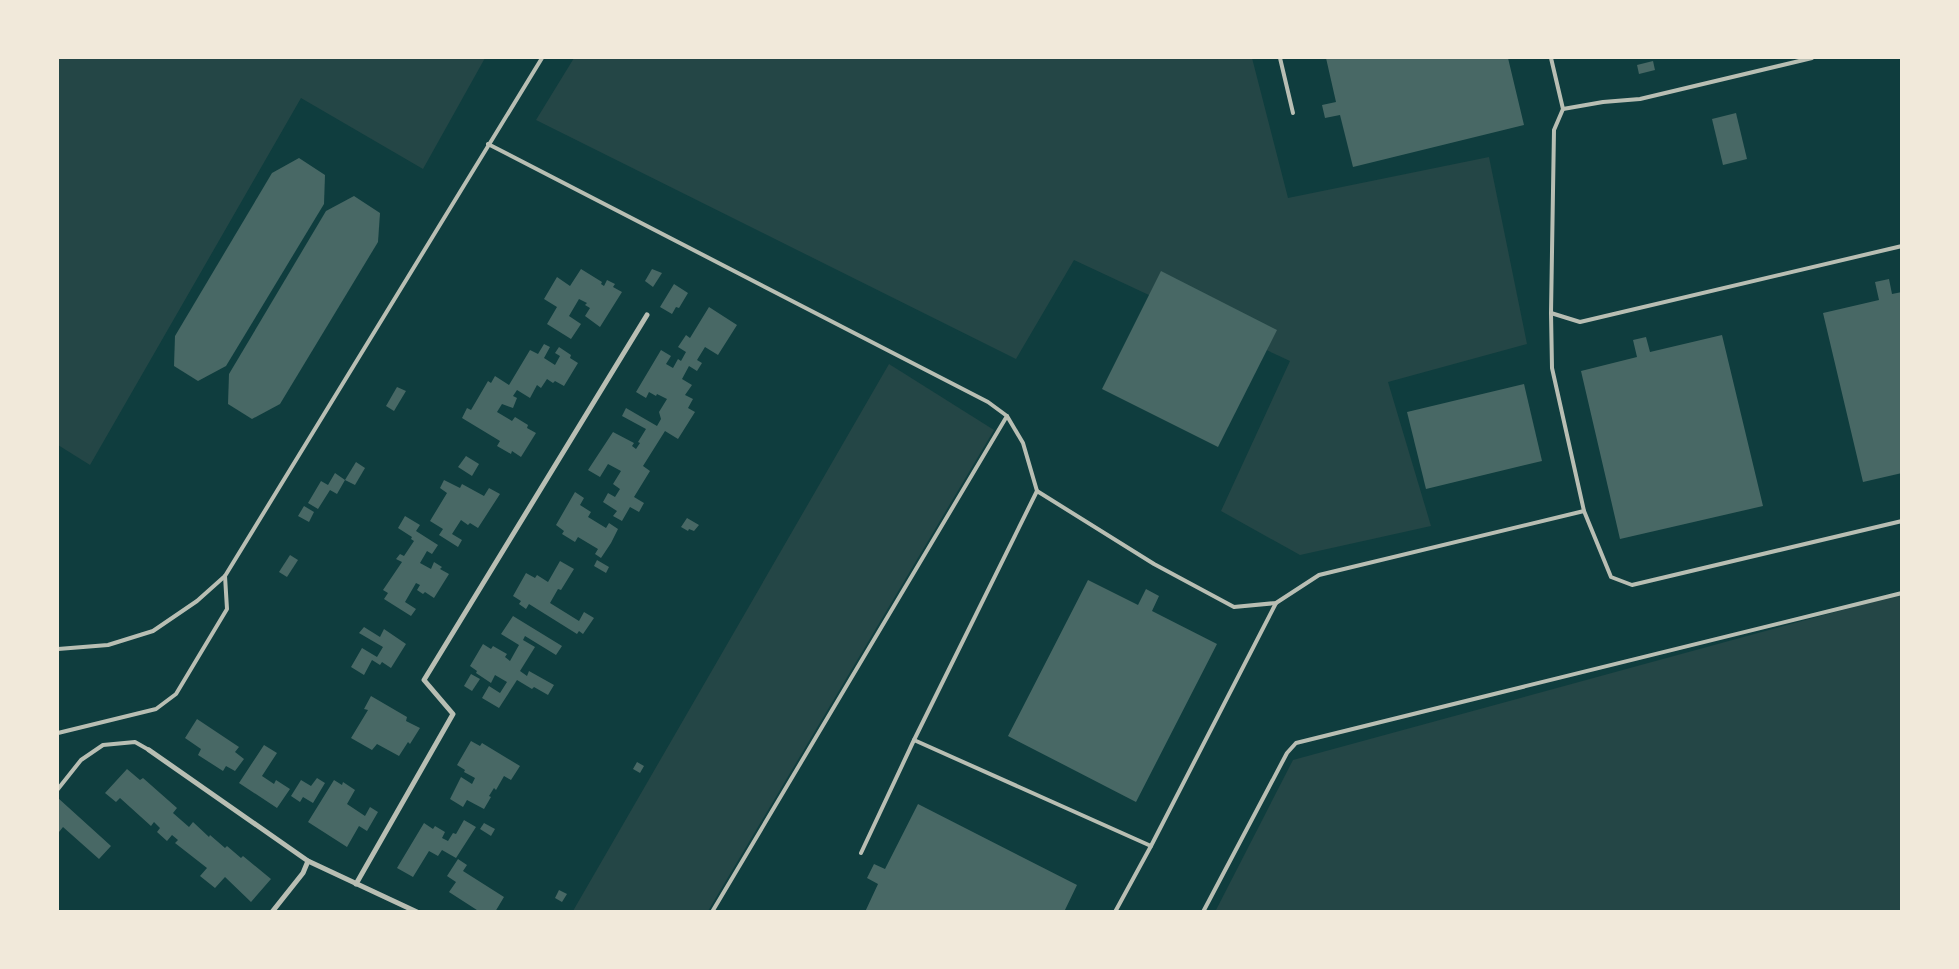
<svg xmlns="http://www.w3.org/2000/svg" width="1959" height="969" font-family="Mulish,sans-serif">
<style>
.green{fill:#244646}
.building{fill:#486865}
.lines{fill:none;stroke-linecap:round;stroke-linejoin:round}
.service{stroke:#b8beb3;stroke-width:4}
.minor{stroke:#b8beb3;stroke-width:5}
</style>
<rect width="100%" height="100%" fill="#0f3d3e"/>
<g class="green">
<path d="M58,58H485L423,169L301,98L90,465L58,445Z"/>
<path d="M574,58H1252L1288,198L1489,157L1527,344L1388,382L1431,526L1300,555L1221,511L1290,361L1074,260L1016,359L536,120Z"/>
<path d="M889,364L994,430L708,911H573Z"/>
<path d="M1901,594V911L1215,912L1293,760Z"/>
</g>
<g class="building">
<path d="M1326,58H1508L1524,125L1353,167L1340,115L1325,118L1322,105L1336,102Z"/>
<path d="M1653,61L1655,70L1639,74L1637,65Z"/>
<path d="M1736,113L1747,159L1723,165L1712,119Z"/>
<path d="M299,158L325,175L324,204L226,366L198,381L174,366L175,336L272,173Z"/>
<path d="M354,196L380,213L378,242L280,404L252,419L228,404L229,374L326,211Z"/>
<path d="M581,269L602,282L601,284L604,286L607,280L615,284L613,287L622,292L600,327L585,316L590,308L585,305L587,303L579,299L569,316L581,324L571,339L547,324L557,307L544,299L557,277L570,286Z"/>
<path d="M652,269L662,273L653,287L645,281Z"/>
<path d="M1161,271L1277,330L1218,447L1102,389Z"/>
<path d="M1889,279L1892,294L1902,292V473L1863,482L1823,313L1879,300L1875,282Z"/>
<path d="M674,284L688,293L679,308L676,307L672,314L660,307Z"/>
<path d="M709,307L737,325L718,355L705,347L697,360L702,363L697,371L689,366L682,379L692,385L685,395L693,399L688,408L695,412L678,439L665,431L643,466L650,471L634,497L644,503L639,512L630,507L622,521L613,516L617,511L603,502L608,493L615,497L620,489L613,484L621,471L608,464L600,477L588,470L613,432L634,443L632,446L636,449L640,443L638,442L646,429L622,416L626,408L657,426L661,419L659,412L667,399L657,394L656,396L649,392L646,398L636,392L661,350L671,356L666,364L673,368L678,359L681,361L686,352L678,347L686,335L690,338Z"/>
<path d="M1722,335L1763,506L1620,539L1581,371L1637,357L1633,340L1646,337L1650,352Z"/>
<path d="M544,344L550,347L544,358L555,365L560,356L555,353L559,347L571,355L570,358L578,363L564,386L555,381L553,383L547,379L541,388L537,385L530,398L517,390L513,396L517,398L513,408L502,404L497,412L512,421L515,417L528,425L527,428L536,433L521,457L512,451L511,454L497,446L500,441L462,418L467,408L471,410L488,381L491,383L495,376L509,385L530,350L538,354Z"/>
<path d="M1524,384L1542,461L1426,489L1407,412Z"/>
<path d="M397,387L406,391L394,411L386,406Z"/>
<path d="M466,456L479,464L472,476L458,467Z"/>
<path d="M356,462L365,468L355,485L345,480Z"/>
<path d="M335,473L345,480L337,494L330,490L318,509L308,503L321,481L328,485Z"/>
<path d="M444,480L460,488L462,484L484,496L489,488L500,494L478,528L470,523L468,525L461,520L452,534L462,540L458,547L439,535L443,529L430,521L447,493L440,488Z"/>
<path d="M575,492L584,498L580,505L591,512L588,517L606,528L609,523L618,529L611,543L601,558L595,554L598,549L578,537L575,542L562,534L564,531L556,525Z"/>
<path d="M304,506L314,512L309,522L298,516Z"/>
<path d="M405,516L420,525L416,531L438,545L432,554L427,551L420,563L431,569L434,562L442,567L440,569L449,574L434,598L425,592L423,594L417,590L420,585L416,583L405,602L416,609L411,616L384,599L388,593L383,590L402,562L396,559L400,554L404,556L414,541L411,539L412,537L398,528Z"/>
<path d="M687,518L699,525L694,531L689,529L688,531L681,527Z"/>
<path d="M290,555L298,560L287,577L279,572Z"/>
<path d="M597,560L609,567L606,573L594,566Z"/>
<path d="M560,561L574,569L561,590L558,589L550,603L579,621L584,612L594,618L583,634L579,631L577,634L529,604L526,609L519,604L521,601L513,596L526,573L535,578L537,575L548,582Z"/>
<path d="M1088,580L1138,605L1146,589L1159,596L1152,611L1217,644L1136,802L1008,736Z"/>
<path d="M513,616L562,646L556,655L525,636L523,640L535,647L520,671L527,676L529,671L554,685L548,695L534,687L532,689L517,680L499,708L482,698L489,686L500,693L507,682L495,675L491,683L476,673L477,671L470,666L483,644L491,649L493,646L507,654L505,657L510,661L519,645L501,634Z"/>
<path d="M364,627L380,637L384,629L406,644L391,668L382,662L380,665L372,660L364,675L351,667L362,648L377,657L383,647L359,633Z"/>
<path d="M471,674L480,679L472,691L464,686Z"/>
<path d="M371,696L407,717L406,721L420,728L410,744L408,742L399,756L377,744L372,750L351,738L368,710L364,709Z"/>
<path d="M197,719L239,747L235,752L244,759L235,771L226,766L223,771L198,755L201,749L185,738Z"/>
<path d="M471,741L480,746L482,743L520,766L511,780L504,776L496,790L494,788L489,796L491,797L484,809L467,800L463,807L450,799L461,777L472,784L475,778L464,772L465,770L457,765Z"/>
<path d="M264,745L277,753L262,776L274,784L276,780L290,789L277,808L239,783Z"/>
<path d="M637,762L644,766L640,773L633,769Z"/>
<path d="M127,769L140,780L143,778L177,808L173,813L189,827L193,822L209,837L210,835L225,848L227,846L241,858L243,856L271,879L251,902L225,877L215,888L200,876L207,868L175,843L178,840L172,835L167,841L157,832L160,828L154,822L151,826L120,798L116,802L105,793Z"/>
<path d="M317,778L325,783L313,803L303,797L300,802L291,796L301,780L311,786Z"/>
<path d="M334,780L342,785L343,782L355,790L347,804L365,816L370,807L378,812L367,831L359,826L347,847L308,822Z"/>
<path d="M58,798L111,846L99,859L63,827L59,832L58,830Z"/>
<path d="M918,804L1077,885L1064,912H865L878,884L867,878L874,864L885,869Z"/>
<path d="M464,820L476,827L456,858L442,850L438,856L429,851L413,877L397,868L424,823L433,829L435,826L445,832L442,838L448,841L453,833L456,834Z"/>
<path d="M484,823L495,829L491,836L480,829Z"/>
<path d="M458,859L467,865L463,871L504,897L495,912H480L449,892L456,882L447,876Z"/>
<path d="M559,890L567,894L562,902L555,898Z"/>
</g>
<g class="lines">
<g class="service">
<path d="M1280,58L1293,113"/>
<path d="M1551,58L1563,109L1554,130L1551,313L1552,368L1584,511L1611,577L1632,585L1902,521"/>
<path d="M1563,109L1603,102L1640,99L1812,58"/>
<path d="M488,144L988,402L1007,416L1023,443L1037,491L914,740L861,853"/>
<path d="M1551,313L1580,322L1902,246"/>
<path d="M1037,491L1154,564L1234,607L1276,603L1319,575L1584,511"/>
<path d="M58,649L108,645L153,631L197,601L225,576L542,58"/>
<path d="M58,733L156,709L176,694L227,609L225,576"/>
<path d="M914,740L1151,846"/>
<path d="M58,789L81,760L103,745L135,742L149,750"/>
<path d="M712,912L1007,416"/>
<path d="M1115,912L1151,846L1276,603"/>
<path d="M1203,912L1287,753L1296,743L1902,593"/>
</g>
<g class="minor">
<path d="M149,750L308,861L417,912"/>
<path d="M356,884L453,714L424,680L647,315"/>
<path d="M272,912L303,873L308,861"/>
</g>
</g>
<rect width="1959" height="969" fill="none" stroke="#f1e9da" stroke-width="118"/>
</svg>
